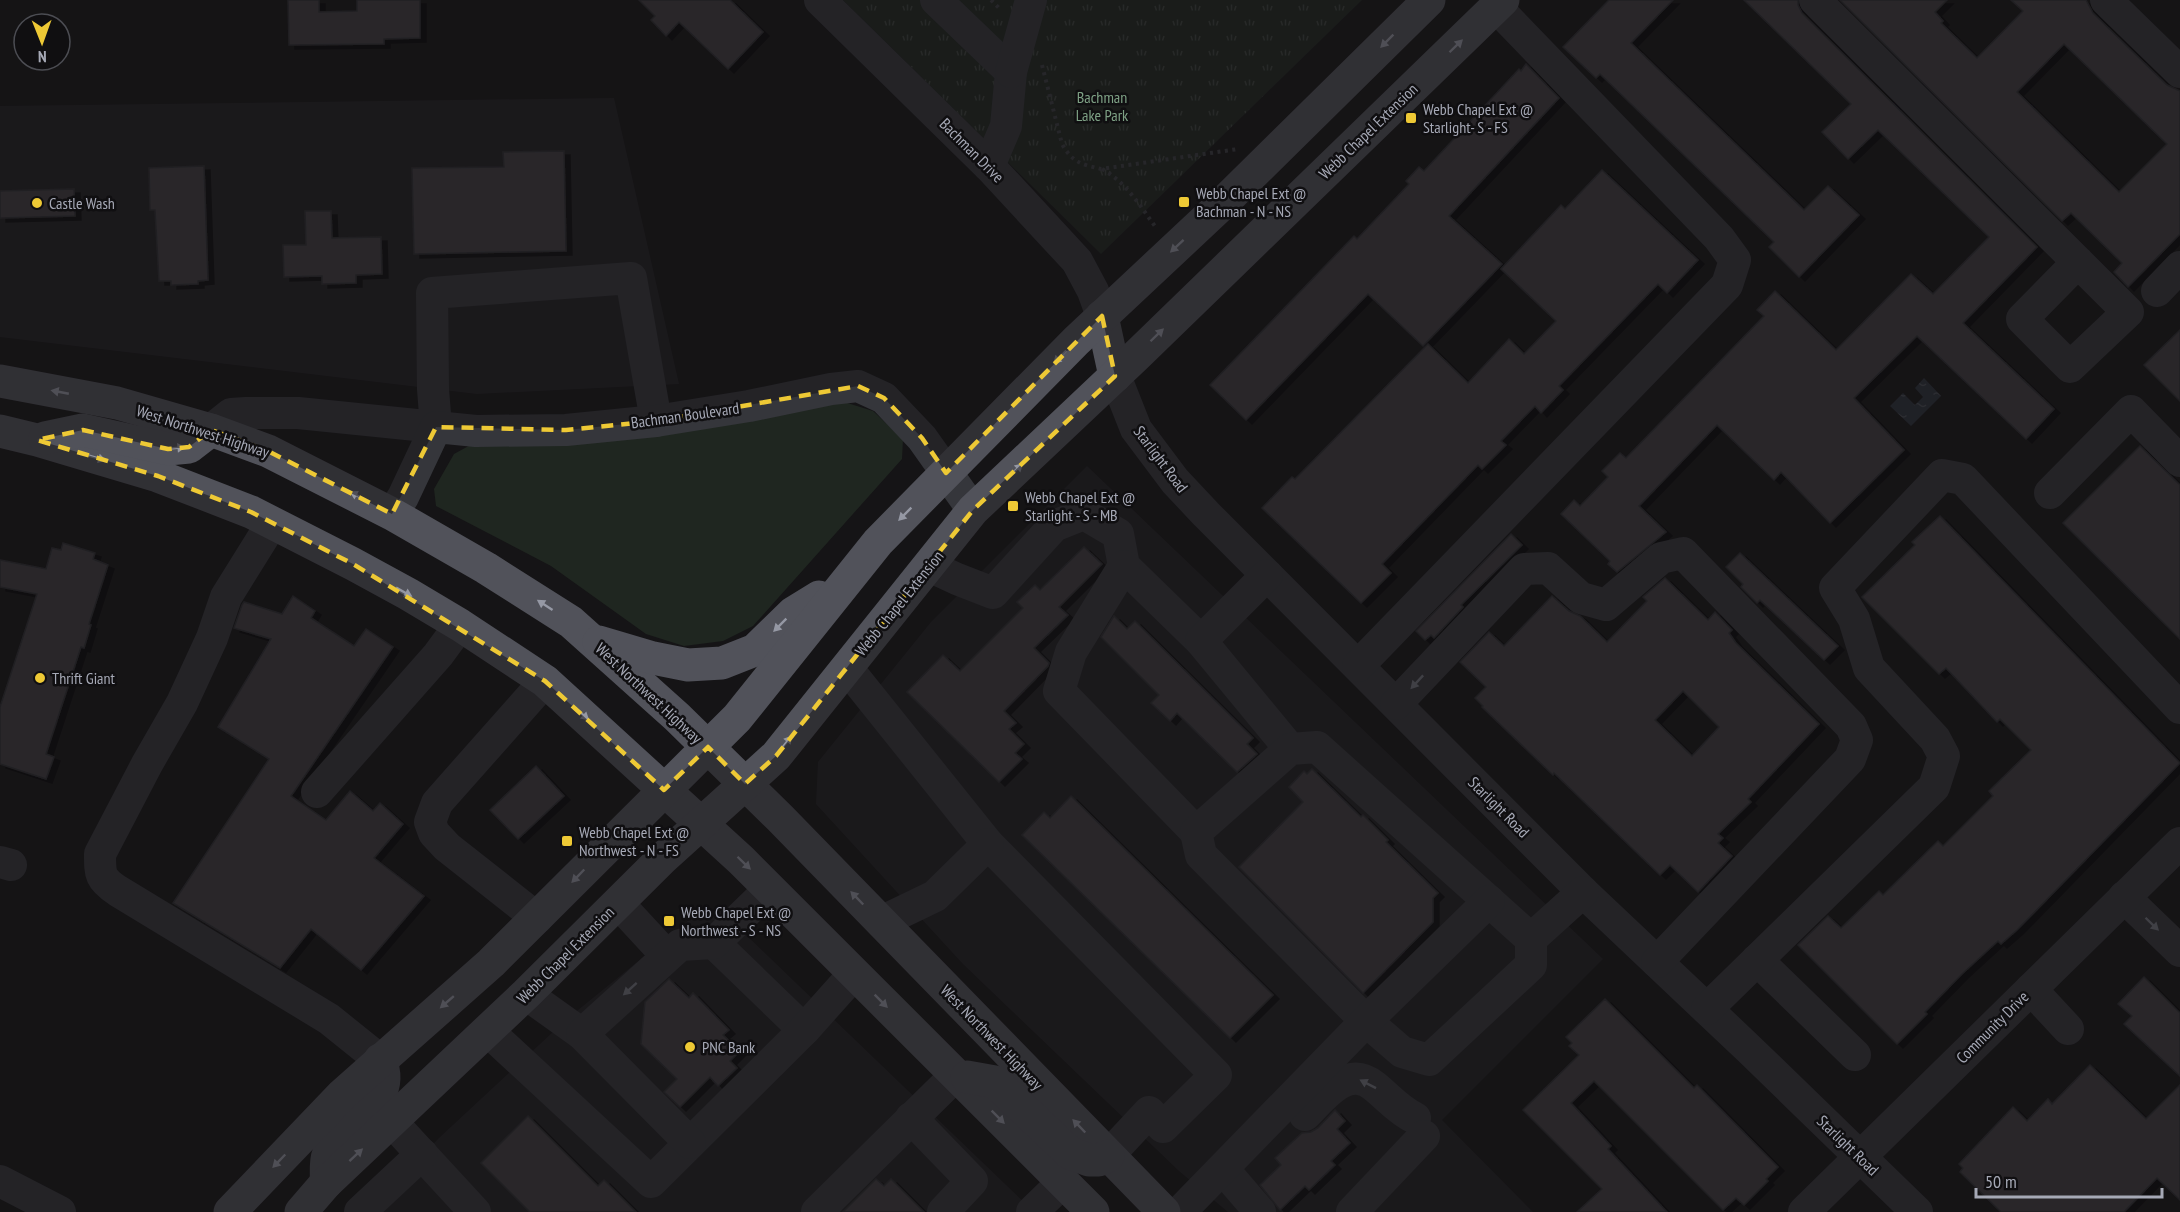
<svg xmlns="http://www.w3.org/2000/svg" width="2180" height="1212" font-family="'PT Sans Narrow',sans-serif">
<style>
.built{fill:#212023}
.grass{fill:#1f2620}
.park{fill:url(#park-tufts)}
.water{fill:url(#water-ripples)}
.building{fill:#3f3e43;stroke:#2f2e32;stroke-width:1.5;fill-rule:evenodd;filter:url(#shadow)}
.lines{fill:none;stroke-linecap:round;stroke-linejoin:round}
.path{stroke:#3b3c42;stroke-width:4;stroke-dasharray:3 4.5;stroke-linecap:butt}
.minor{stroke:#35363b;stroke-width:32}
.major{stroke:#51525a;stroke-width:33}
.oneway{fill:#9598a4}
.oneway2{fill:#73757f}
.marked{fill:none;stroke:#eec935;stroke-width:4.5;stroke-dasharray:12 8;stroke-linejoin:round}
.poi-dot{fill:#eec935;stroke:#100f11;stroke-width:2}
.labels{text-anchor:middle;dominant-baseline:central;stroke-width:5;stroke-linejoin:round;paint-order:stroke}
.park-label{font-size:16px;fill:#7ea185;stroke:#100f11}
.poi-label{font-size:16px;fill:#a6a9b6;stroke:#100f11;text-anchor:start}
.street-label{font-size:16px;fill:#a6a9b6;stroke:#100f11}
</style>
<defs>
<pattern id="park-tufts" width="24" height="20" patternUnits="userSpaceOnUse" patternTransform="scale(1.5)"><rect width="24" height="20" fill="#1f2620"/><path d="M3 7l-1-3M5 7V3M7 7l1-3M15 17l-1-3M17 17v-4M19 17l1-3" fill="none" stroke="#3d433e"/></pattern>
<pattern id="water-ripples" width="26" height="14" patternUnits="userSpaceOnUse" patternTransform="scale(1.5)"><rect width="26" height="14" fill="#2b313a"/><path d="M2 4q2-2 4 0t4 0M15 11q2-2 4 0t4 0" fill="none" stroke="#474c54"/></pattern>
<filter id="shadow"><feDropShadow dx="6" dy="4" stdDeviation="0" flood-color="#0009"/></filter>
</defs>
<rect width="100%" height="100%" fill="#151416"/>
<g class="built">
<path d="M614,98L679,384L477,394L0,337V106Z"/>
<path d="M1087,466L1603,959L1442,1120L1533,1212H1228L1179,1171L963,964L816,804L818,762L931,622Z"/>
<path d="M719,909L1034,1212H368L439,1138L567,1019L689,920Z"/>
</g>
<path class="grass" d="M841,401L873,411L903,439L902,459L753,626L723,641L684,646L646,634L551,566L436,506L434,489L454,454L474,443Z"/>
<path class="park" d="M843,0H1362L1101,254Z"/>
<path class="water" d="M1924,378L1941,396L1911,426L1890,406L1903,393L1915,405L1923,397L1915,388Z"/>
<g class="building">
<path d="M288,0H319V12L357,11V0H420V38L384,39V44L289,45Z"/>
<path d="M639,0H730L763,32L728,69L679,22L666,36L651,20L655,16Z"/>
<path d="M1609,0H1673L1631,43L1804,210L1828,186L1859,215L1799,277L1769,247L1774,242L1600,74L1596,78L1563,47Z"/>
<path d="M1744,0H1798V5L1802,13L2037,247L1963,323L2054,409L2026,439L1917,336L1854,398L1904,450L1830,523L1781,472L1774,480L1717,425L1639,506L1666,532L1617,572L1608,564L1610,561L1561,514L1574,500L1580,506L1608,477L1602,471L1620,453L1626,458L1764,316L1757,310L1775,291L1836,350L1911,274L1933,294L1989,237L1878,130L1848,159L1822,132L1851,104Z"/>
<path d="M1840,0H1947L1935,12L1943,21L1941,23L1977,58L2023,11L2011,0H2086L2093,13L2167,85L2180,91V234L2128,287L2114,272L2122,263L2071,213L2062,221ZM2064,44L2167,144L2119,192L2017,92Z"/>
<path d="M1526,64L1559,98L1449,216L1502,264L1423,346L1368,294L1246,420L1210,385L1354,236L1357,239L1409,184L1406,181L1419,167L1424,171L1519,69L1521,71Z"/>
<path d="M564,151L566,251L414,254L412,168L504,167L503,152Z"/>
<path d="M204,166L208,280L198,281V284L171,285V281H159L155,210H150L149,168Z"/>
<path d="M1602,170L1698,260L1667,293L1658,284L1559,386L1563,390L1541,413L1535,406L1501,441L1506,445L1482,469L1478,465L1382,564L1391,573L1361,603L1262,508L1292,477L1295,479L1428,344L1468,383L1509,339L1524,354L1556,321L1501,269L1561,205L1565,209Z"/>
<path d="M74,189L75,216L0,218V191Z"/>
<path d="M305,211H331L332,238L381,237L382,274L356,275V283L322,284V276L284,277L283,245H306Z"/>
<path d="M2180,330V401L2144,365Z"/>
<path d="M2140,446L2180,485V639L2063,523Z"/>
<path d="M1940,516L2180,763L2017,930L2001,944L1998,941L1962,974L1925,1012L1927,1014L1897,1044L1798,945L1828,916L1841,928L1879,891L1883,895L1938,841L1943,846L1993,796L1989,791L2031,750L2000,719L1997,722L1946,668L1939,674L1862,597L1915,545L1912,542Z"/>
<path d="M1511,534L1522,545L1461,605L1463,607L1434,638L1431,635L1425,640L1416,631Z"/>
<path d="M63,543L95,553L93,559L108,565L89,624L91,625L84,648L81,647L46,754L54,757L46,779L0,764V707L37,594L0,587V560L46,569L52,548L61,550Z"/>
<path d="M1084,547L1102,564L1059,607L1068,615L1034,648L1049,663L1048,666L1004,711L1016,723L1009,729L1024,744L1015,753L1022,759L999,782L907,692L943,655L960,671L1023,608L1017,602L1035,585L1040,590Z"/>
<path d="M1740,553L1838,646L1824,660L1760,600L1757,603L1741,587L1743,584L1726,567Z"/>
<path d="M1665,578L1708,620L1715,612L1732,630L1729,633L1736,643L1819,724L1748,799L1751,802L1718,834L1723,838L1718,843L1732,856L1698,892L1670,865L1660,875L1554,773L1553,775L1482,707L1483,706L1475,698L1486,687L1460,662L1489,632L1504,646L1552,596L1569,611L1580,616L1607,642L1647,601L1643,597ZM1683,691L1719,727L1692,756L1655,720Z"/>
<path d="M293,596L315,611L311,618L354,646L366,629L393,647L291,796L326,820L350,791L373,811L380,803L403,824L374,858L424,896L361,970L311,929L280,968L173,903L269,759L218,727L271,639L234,628L242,605L244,602L282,614Z"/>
<path d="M1114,616L1127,629L1135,621L1253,738L1247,744L1257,754L1237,772L1177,713L1170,721L1151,703L1159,695L1101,637Z"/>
<path d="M536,766L564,796L518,839L490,810Z"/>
<path d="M1312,769L1361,817L1363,815L1388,840L1386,842L1438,893L1433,898V922L1363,993L1239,867L1303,802L1289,787L1304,771L1307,774Z"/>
<path d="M1071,796L1273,995L1230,1038L1022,835L1044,812L1050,818Z"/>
<path d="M2144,977L2180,1013V1076L2124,1024L2132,1016L2118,1004Z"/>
<path d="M669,979L689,998L693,993L729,1030L723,1035L740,1051L730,1061L737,1068L718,1086L710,1077L680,1107L664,1092L677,1079L641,1044L645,1002Z"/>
<path d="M1605,999L1694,1088L1697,1085L1778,1167L1766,1179L1768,1181L1744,1205L1736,1198L1723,1210L1594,1081L1571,1103L1611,1146L1608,1149L1667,1212H1577L1602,1189L1523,1110L1579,1055L1569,1046L1572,1043L1566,1037Z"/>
<path d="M2090,1065L2146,1119L2180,1085V1200L2157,1178L2124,1212H2001L1960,1172L1963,1168L1959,1164L2013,1107L2027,1121L2048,1099L2052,1104Z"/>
<path d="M1335,1110L1345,1121L1337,1129L1350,1143L1331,1161L1335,1165L1309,1190L1305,1186L1280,1210L1260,1185L1281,1165L1275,1158L1302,1133L1311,1132L1318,1128Z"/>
<path d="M528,1116L598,1186L604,1180L636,1212H530L481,1163Z"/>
<path d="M876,1179L884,1186L891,1179L924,1212H843Z"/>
</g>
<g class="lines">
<g class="path">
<path d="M991,0L999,8"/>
<path d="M1042,65L1062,144C1073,163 1081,164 1101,169L1238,149"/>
<path d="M1102,169C1127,183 1140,206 1157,229"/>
</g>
<g class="minor">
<path d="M820,0L989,166L1077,261L1093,291L1102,316"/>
<path d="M936,0L1011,72L1006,126L989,166"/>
<path d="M1815,0L2128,312L2070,367L2022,319L2078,262"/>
<path d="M2106,0L2180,72"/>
<path d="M1011,72L1031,0"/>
<path d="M2157,291L2180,267"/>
<path d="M1115,376L1136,429L1175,481L1206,514L1583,892L1749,1049L1917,1212"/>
<path d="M211,430L231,414L246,413H298L436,427L433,389L432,293L631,278L656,421"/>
<path d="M2050,493L2131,411L2180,461"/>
<path d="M392,514L403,497L436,427L476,431L566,430L656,421L749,406L831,389L858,386L884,398L922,438L973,510"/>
<path d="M272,523L226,597L212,638L182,703L147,764L100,854C100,875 100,879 118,891L329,1019L380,1060"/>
<path d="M929,566L957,579L993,593L1054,526L1084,514L1118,534L1124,566L1201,641"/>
<path d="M1124,566L1071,652L1059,691L1196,832"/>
<path d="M1267,575L1201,641L1290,749"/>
<path d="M1358,666L1727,285L1735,260L1719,238L1496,7"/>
<path d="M847,668L988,844L1216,1075L1163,1127L1149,1112L1108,1156"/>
<path d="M1396,704L1524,569L1548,568L1581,598L1606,605L1661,558L1683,553L1851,726L1857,740L1850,759L1657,962"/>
<path d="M317,792L438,655L460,625"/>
<path d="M0,862L11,865"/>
<path d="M2124,897L2180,951"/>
<path d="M618,903L667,956"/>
<path d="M537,918L447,847L434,833L430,822L437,803L545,681"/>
<path d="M881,922L935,896L988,844"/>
<path d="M1531,939L1317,747L1290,749L1196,832L1201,855L1366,1021L1402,1052L1429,1060L1531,965V939L1583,892"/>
<path d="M714,943L804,1030"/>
<path d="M1757,960L1855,1055"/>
<path d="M2031,989L2068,1029"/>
<path d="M526,994L582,1034"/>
<path d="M1707,1009L1934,787L1944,756L1935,739L1869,668L1854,619L1835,588L1942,475L1963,479L2180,708"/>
<path d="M488,1031L651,1182L804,1030L854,974"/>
<path d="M1305,1115C1323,1097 1347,1064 1374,1086C1388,1097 1398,1110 1415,1118"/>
<path d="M911,1118L972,1181L943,1212"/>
<path d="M392,1122L475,1212"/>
<path d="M690,1143L582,1034L680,945L714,943L770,889"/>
<path d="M1223,1169L1260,1212"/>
<path d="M0,1181L60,1212"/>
<path d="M360,1212L422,1154"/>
<path d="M817,1212L956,1075"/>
<path d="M1032,1212L1063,1182"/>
<path d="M1180,1212L1366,1021L1489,901"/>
<path d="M1352,1212L1424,1136"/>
<path d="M1804,1212L2180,843"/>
</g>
<g class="major">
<path d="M1102,316L1115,376"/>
<path d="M0,381L117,403L211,430L268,451L392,514L486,568L571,622L677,717L780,818L1164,1212"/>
<path d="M0,431L37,440L158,476L251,512L353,564L408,594L460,625L545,681L741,860L1093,1212"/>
<path d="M45,438L83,430L168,449L189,447L211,430"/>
<path d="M599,642L653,658L688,665L722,663L755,650L793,613L819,597"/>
<path d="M967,1077L995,1082L1070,1153L1089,1160H1099L1108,1156"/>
<path d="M326,1183C327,1175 325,1163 328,1155C338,1120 400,1106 380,1060"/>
<path d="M230,1212L343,1094L491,963L737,718L878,542L1076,341L1220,206L1429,0"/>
<path d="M301,1212L326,1183L526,994L662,859L776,756L973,510L1135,357L1503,0"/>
</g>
</g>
<defs><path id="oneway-solid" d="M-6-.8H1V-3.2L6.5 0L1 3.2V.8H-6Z" transform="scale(1.5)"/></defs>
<g class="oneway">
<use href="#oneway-solid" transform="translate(1387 41) rotate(135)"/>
<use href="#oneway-solid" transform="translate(1456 46) rotate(-44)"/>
<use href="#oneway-solid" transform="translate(1177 246) rotate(137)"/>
<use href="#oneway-solid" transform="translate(1157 335) rotate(-44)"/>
<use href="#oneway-solid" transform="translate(1060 357) rotate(134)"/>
<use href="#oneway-solid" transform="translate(60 392) rotate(-169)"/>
<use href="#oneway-solid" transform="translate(176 448) rotate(-5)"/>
<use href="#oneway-solid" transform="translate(97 458) rotate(16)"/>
<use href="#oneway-solid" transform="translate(1016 470) rotate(-43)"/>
<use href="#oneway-solid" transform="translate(358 496) rotate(-153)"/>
<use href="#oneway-solid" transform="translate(905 514) rotate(135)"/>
<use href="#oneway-solid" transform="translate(404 592) rotate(29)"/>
<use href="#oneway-solid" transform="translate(545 605) rotate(-147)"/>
<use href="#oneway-solid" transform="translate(780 625) rotate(135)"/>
<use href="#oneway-solid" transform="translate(582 714) rotate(42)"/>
<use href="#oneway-solid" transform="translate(786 743) rotate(-51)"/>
<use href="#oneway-solid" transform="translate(744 863) rotate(44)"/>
<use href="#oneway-solid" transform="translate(578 876) rotate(134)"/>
<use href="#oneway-solid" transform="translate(857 898) rotate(-134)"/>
<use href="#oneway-solid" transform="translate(881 1001) rotate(45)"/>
<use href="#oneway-solid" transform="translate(447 1002) rotate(139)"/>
<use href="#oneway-solid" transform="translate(998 1117) rotate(45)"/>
<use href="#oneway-solid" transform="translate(1079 1126) rotate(-134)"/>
<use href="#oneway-solid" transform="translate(356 1155) rotate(-43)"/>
<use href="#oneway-solid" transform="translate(279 1161) rotate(134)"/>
</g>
<g class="oneway2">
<use href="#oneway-solid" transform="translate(1417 682) rotate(133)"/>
<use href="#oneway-solid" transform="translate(2152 924) rotate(44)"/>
<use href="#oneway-solid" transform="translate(630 989) rotate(138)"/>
<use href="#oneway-solid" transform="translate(1368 1084) rotate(-153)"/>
</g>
<path d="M0 0H2180V1212H0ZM1102,316L1115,376L973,510L776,756L745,784L708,747L664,790L545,681L353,564L251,512L158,476L37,440L83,430L168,449L189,447L211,430L268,451L392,514L436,427L566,430L656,421L858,386L884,398L922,438L946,473Z" fill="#151416" fill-opacity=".55" fill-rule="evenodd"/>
<path class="marked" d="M1102,316L1115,376L973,510L776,756L745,784L708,747L664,790L545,681L353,564L251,512L158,476L37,440L83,430L168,449L189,447L211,430L268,451L392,514L436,427L566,430L656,421L858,386L884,398L922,438L946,473Z"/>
<g class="poi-dot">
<rect x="1405" y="112" width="12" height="12" rx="3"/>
<rect x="1178" y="196" width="12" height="12" rx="3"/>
<circle cx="37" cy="203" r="6"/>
<rect x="1007" y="500" width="12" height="12" rx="3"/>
<circle cx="40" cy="678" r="6"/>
<rect x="561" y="835" width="12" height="12" rx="3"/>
<rect x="663" y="915" width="12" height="12" rx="3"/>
<circle cx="690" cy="1047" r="6"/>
</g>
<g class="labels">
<g class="park-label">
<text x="1102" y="97">Bachman<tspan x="1102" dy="18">Lake Park</tspan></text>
</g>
<g class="poi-label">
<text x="1423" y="109">Webb Chapel Ext @<tspan x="1423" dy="18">Starlight- S - FS</tspan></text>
<text x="1196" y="193">Webb Chapel Ext @<tspan x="1196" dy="18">Bachman - N - NS</tspan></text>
<text x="49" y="203">Castle Wash</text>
<text x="1025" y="497">Webb Chapel Ext @<tspan x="1025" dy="18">Starlight - S - MB</tspan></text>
<text x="52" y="678">Thrift Giant</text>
<text x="579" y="832">Webb Chapel Ext @<tspan x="579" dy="18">Northwest - N - FS</tspan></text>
<text x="681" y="912">Webb Chapel Ext @<tspan x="681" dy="18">Northwest - S - NS</tspan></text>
<text x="702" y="1047">PNC Bank</text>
</g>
<g class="street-label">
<text transform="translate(1368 131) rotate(-44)">Webb Chapel Extension</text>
<text transform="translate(972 150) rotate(45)">Bachman Drive</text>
<text transform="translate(685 415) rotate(-8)">Bachman Boulevard</text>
<text transform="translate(203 431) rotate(18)">West Northwest Highway</text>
<text transform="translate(1161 459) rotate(53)">Starlight Road</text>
<text transform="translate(899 603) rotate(-51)">Webb Chapel Extension</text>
<text transform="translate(649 693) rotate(43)">West Northwest Highway</text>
<text transform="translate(1499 807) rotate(45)">Starlight Road</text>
<text transform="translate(565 955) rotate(-45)">Webb Chapel Extension</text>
<text transform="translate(1992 1027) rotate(-45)">Community Drive</text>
<text transform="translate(992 1037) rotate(46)">West Northwest Highway</text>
<text transform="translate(1848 1145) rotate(44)">Starlight Road</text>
</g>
</g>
<g transform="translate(42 42) rotate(179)"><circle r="28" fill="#100f11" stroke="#4c4d53" stroke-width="1.5"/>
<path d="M0-4.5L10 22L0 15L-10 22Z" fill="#eec935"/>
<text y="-9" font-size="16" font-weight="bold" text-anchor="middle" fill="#a6a9b6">N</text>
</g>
<path d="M1976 1188v9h186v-9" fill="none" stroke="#a6a9b6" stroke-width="3"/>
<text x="1985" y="1188" font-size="18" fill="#a6a9b6" stroke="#100f11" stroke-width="4.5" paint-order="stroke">50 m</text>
</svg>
